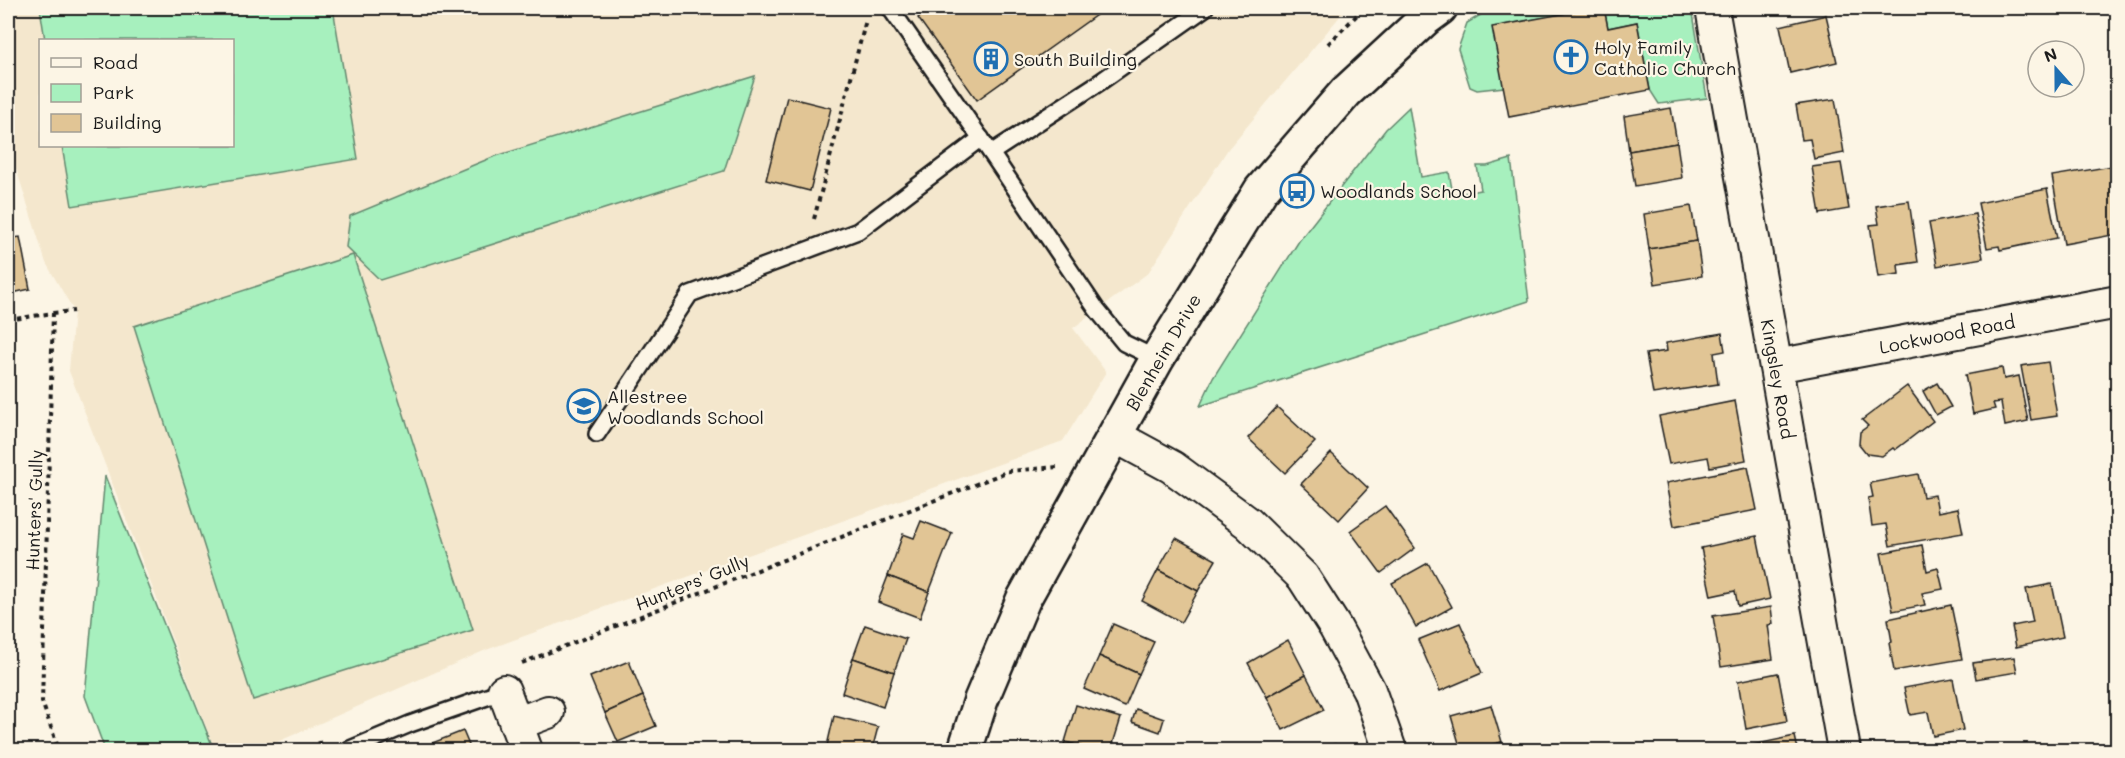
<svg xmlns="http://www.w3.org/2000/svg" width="2125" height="758" font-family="Mali,sans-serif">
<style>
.built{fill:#f4e7cd;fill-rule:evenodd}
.green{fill:#a7f0be;stroke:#62866d;stroke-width:1.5}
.building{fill:#e1c595;stroke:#1c1c1c;stroke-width:1.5}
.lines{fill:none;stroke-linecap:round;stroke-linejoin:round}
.lane-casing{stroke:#1c1c1c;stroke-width:20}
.street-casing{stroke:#1c1c1c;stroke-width:36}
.secondary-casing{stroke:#1c1c1c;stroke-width:38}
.path{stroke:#1c1c1c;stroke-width:4;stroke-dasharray:4.5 4.5;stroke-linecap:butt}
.lane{stroke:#fcf5e5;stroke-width:15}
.street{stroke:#fcf5e5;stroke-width:32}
.secondary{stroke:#fcf5e5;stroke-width:33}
.labels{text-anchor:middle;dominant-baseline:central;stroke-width:4.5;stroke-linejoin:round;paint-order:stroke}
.poi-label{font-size:18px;fill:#1c1c1c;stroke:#fcf5e5;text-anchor:start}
.street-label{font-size:18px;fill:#1c1c1c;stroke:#fcf5e5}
</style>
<rect width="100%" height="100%" fill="#fcf5e5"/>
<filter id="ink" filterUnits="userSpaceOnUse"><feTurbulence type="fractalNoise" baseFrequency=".0167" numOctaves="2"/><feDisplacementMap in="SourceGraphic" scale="12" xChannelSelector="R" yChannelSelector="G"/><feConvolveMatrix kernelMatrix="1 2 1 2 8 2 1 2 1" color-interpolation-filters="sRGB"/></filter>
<g filter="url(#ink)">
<path class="built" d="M8,8H1347L1228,149L1148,273L1073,328L1106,372L1063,441L486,650L259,750H215L69,371L74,311L46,263L8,143ZM40,40H232V146H40Z"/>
<g class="green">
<path d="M40,8H333L358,159L72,206L62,146H232V40H45Z"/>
<path d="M1492,8H1594L1493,27L1504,87L1477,90L1470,87L1458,49L1467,23Z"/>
<path d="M1604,8H1692L1707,98L1659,104L1650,90L1637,22L1608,28Z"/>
<path d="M755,76L724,171L380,280L346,247L350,216L493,157Z"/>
<path d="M1409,107L1421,177L1449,172L1453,195L1481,190L1477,166H1487L1511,159L1529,301L1200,406L1213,378L1299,241L1386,129Z"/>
<path d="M353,255L473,630L253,700L134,326Z"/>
<path d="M105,476L214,750H105L85,696Z"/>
</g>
<g class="building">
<path d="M933,8H1106L977,100L918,18Z"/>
<path d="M1594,8H1604L1608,28L1637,22L1650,90L1509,117L1492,27Z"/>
<path d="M1784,8H1803L1784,11Z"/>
<path d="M1826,15L1837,62L1790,73L1780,26Z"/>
<path d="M787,97L831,108L810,191L766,180Z"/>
<path d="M1835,99L1844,153L1814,159L1810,139L1802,140L1796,105Z"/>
<path d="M1671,108L1677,143L1629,151L1624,116Z"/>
<path d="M1677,143L1682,178L1635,186L1629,151Z"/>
<path d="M1841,163L1849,209L1820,214L1812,167Z"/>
<path d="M2112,166L2118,188V234L2064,244L2052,176Z"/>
<path d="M2047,189L2057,238L2000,250L1999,246L1987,248L1978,203Z"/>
<path d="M1909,201L1918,262L1898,265L1899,274L1878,277L1870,225L1879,224L1876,206Z"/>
<path d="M1691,206L1697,241L1649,249L1644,214Z"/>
<path d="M1975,214L1983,258L1937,266L1929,223Z"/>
<path d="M20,237L30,289L8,294V239Z"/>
<path d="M1697,241L1702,276L1655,284L1649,249Z"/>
<path d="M1722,333L1725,351L1714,353L1718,384L1653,394L1646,354L1667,351L1666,343Z"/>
<path d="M2048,362L2057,416L2031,420L2021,366Z"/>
<path d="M2002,368L2004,379L2019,376L2028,421L2005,426L2001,402L1993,403L1995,409L1973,414L1965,375Z"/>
<path d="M1937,383L1951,407L1936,415L1923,391Z"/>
<path d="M1907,386L1933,421L1895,450L1893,448L1882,456L1867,454L1859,444L1860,432L1868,426L1862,420Z"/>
<path d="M1735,401L1746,460L1710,467L1708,457L1669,464L1659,416Z"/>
<path d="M1277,407L1315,442L1285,473L1248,438Z"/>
<path d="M1331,453L1368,488L1339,520L1301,484Z"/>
<path d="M1748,467L1757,510L1674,526L1666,483Z"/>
<path d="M1918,474L1923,497L1935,495L1938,512L1958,508L1963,533L1890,546L1886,524L1872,526L1868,498L1873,497L1870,483Z"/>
<path d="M1385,506L1415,548L1381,573L1350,531Z"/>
<path d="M921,521L952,533L929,592L888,576L903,534L914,538Z"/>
<path d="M1757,536L1770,599L1738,606L1735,591L1711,596L1701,548Z"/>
<path d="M1176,538L1216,560L1198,591L1158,570Z"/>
<path d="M1922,545L1927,571L1938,568L1943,589L1922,593L1925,605L1893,611L1881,553Z"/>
<path d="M1428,563L1452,607L1416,627L1392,583Z"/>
<path d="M1158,570L1198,591L1181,622L1142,601Z"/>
<path d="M888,576L929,592L920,618L878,602Z"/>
<path d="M2052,584L2063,637L2016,647L2012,626L2033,622L2026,589Z"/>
<path d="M1951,605L1962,659L1894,671L1889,643L1892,642L1888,619Z"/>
<path d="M1771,607L1773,624L1768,625L1773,659L1721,667L1713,616Z"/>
<path d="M1460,623L1482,673L1440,691L1418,640Z"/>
<path d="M1113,624L1154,642L1139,674L1099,656Z"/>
<path d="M865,625L906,639L894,672L853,658Z"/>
<path d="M1288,640L1306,675L1267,697L1248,663Z"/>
<path d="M1099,656L1139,674L1125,707L1084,689Z"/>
<path d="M2014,657L2017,672L1976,679L1973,663Z"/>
<path d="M853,658L894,672L883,707L842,693Z"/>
<path d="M629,661L643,696L605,713L590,677Z"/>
<path d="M1778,673L1787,721L1746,729L1738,681Z"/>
<path d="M1306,675L1324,710L1283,730L1267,697Z"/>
<path d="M1953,679L1963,730L1933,736L1928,712L1910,715L1904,688Z"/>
<path d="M643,696L656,726L618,742L605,713Z"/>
<path d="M1076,705L1121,718L1111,750H1094L1065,742Z"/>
<path d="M1491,705L1502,742L1472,750H1461L1451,716Z"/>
<path d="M1136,709L1164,719L1160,732L1132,722Z"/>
<path d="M834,716L878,727L872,750H826Z"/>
<path d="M463,731L471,750H424L422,747Z"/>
<path d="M1795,736L1798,750H1733V749Z"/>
<path d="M1065,742L1094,750H1062Z"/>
<path d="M1502,742L1504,750H1472Z"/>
<path d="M1335,744L1337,750H1314Z"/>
</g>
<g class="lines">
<g class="lane-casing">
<g id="lane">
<path d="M890,8L991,153L1097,310L1124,343L1157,359"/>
<path d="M991,153L1100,82L1205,8"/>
<path d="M597,434L690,294L858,231L981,138"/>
<path d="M348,750L410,724L504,691"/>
</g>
</g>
<g class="street-casing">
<g id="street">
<path d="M1712,8L1844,750"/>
<path d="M1776,366L2118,302"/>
<path d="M1115,436L1172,467L1248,523L1303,577L1335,627L1369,690L1390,750"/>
<path d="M504,691L526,750"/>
<path d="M516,724L548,712"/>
</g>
</g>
<g class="secondary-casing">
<path id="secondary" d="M965,750L981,700L1023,600L1157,359L1261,190L1346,92L1425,19L1440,8"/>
</g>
<g class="path">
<path d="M1328,44L1364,8"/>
<path d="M814,219L866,20"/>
<path d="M53,313L74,311"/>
<path d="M8,320L53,313L42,702L59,750"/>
<path d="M522,663L1009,471L1057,467"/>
<path d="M301,750L325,741"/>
</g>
<use href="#lane" class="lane"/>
<use href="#street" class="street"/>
<use href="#secondary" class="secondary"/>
</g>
</g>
<defs>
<g id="church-ring" transform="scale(1.725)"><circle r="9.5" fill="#fcf5e5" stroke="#1f6fb2" stroke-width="1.5"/><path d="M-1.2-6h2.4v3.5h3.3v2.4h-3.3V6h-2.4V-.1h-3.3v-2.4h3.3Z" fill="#1f6fb2"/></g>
<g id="building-ring" transform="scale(1.725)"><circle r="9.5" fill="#fcf5e5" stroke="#1f6fb2" stroke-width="1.5"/><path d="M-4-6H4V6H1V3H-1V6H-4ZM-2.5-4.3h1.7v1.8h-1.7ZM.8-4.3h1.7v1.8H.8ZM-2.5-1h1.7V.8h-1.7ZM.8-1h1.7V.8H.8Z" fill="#1f6fb2"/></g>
<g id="bus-ring" transform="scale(1.725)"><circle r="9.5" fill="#fcf5e5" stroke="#1f6fb2" stroke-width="1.5"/><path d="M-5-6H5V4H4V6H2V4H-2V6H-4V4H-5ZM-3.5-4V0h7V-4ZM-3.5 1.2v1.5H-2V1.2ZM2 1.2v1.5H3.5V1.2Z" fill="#1f6fb2"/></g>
<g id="school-ring" transform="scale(1.725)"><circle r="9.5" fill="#fcf5e5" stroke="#1f6fb2" stroke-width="1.5"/><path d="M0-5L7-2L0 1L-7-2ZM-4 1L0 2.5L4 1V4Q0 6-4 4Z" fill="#1f6fb2"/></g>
</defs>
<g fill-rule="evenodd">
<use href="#church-ring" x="1571" y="57"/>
<use href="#building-ring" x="991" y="59"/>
<use href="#bus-ring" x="1297" y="191"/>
<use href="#school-ring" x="584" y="406"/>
</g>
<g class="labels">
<g class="poi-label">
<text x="1594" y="47">Holy Family<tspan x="1594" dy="21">Catholic Church</tspan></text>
<text x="1014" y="59">South Building</text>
<text x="1320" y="191">Woodlands School</text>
<text x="607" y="396">Allestree<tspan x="607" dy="21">Woodlands School</tspan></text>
</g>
<g class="street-label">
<text transform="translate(1947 334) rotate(-11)">Lockwood Road</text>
<text transform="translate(1163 352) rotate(-60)">Blenheim Drive</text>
<text transform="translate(1778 379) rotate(80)">Kingsley Road</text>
<text transform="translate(34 510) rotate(-88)">Hunters' Gully</text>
<text transform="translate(692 582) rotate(-22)">Hunters' Gully</text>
</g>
</g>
<rect width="2125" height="758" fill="none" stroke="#fcf5e5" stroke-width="30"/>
<rect x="15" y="15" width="2095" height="728" fill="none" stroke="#1c1c1c" stroke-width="2" filter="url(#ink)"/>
<rect x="39" y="39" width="195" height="108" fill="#fcf5e5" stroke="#a29e95" stroke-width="1.5"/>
<rect x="51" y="58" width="30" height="9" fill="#fcf5e5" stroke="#a29e95" stroke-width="1.5"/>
<text x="93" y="69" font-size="18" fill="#1c1c1c">Road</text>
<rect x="51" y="84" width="30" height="18" fill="#a7f0be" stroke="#a29e95" stroke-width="1.5"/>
<text x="93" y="99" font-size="18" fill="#1c1c1c">Park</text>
<rect x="51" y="114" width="30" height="18" fill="#e1c595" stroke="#a29e95" stroke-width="1.5"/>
<text x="93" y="129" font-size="18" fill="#1c1c1c">Building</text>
<g transform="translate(2056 69) rotate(339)"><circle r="28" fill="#fcf5e5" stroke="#a29e95" stroke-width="1.5"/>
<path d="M0-4.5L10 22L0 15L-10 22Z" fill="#1f6fb2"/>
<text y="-9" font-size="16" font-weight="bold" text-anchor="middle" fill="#1c1c1c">N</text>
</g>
</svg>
